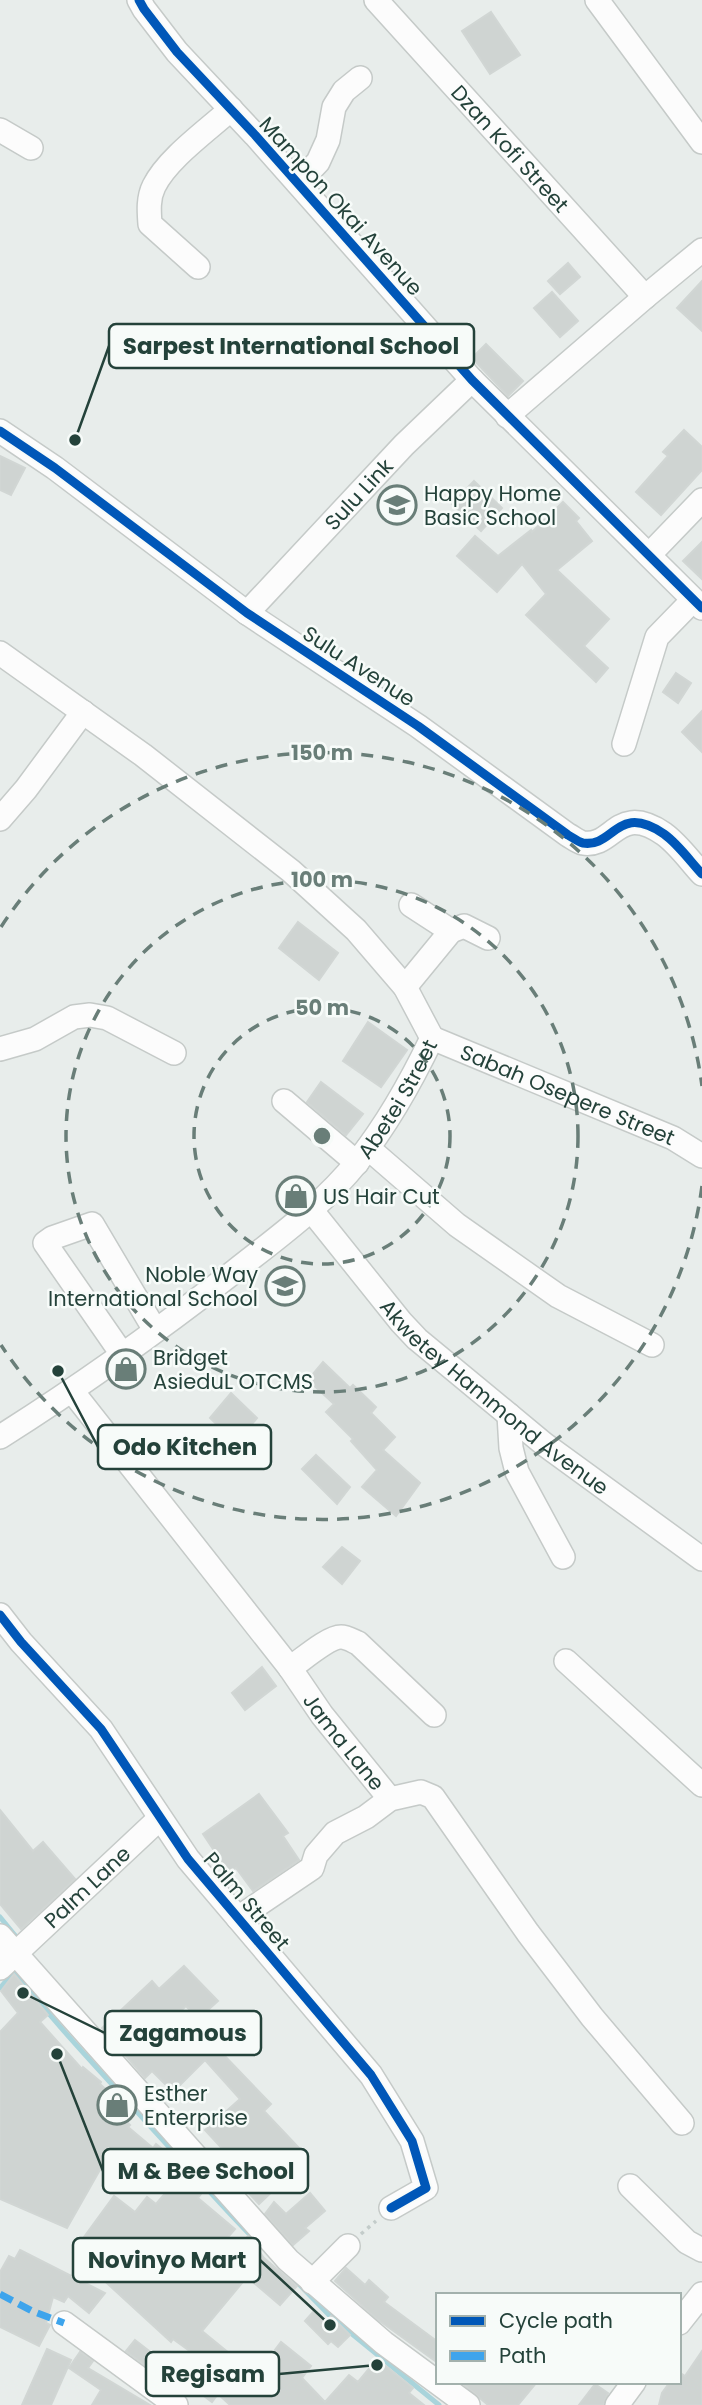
<svg xmlns="http://www.w3.org/2000/svg" width="702" height="2405" font-family="Poppins,sans-serif">
<style>
.lines{fill:none;stroke-linecap:round;stroke-linejoin:round}
.stream{stroke:#a9d4db;stroke-width:5}
.building{fill:#cfd4d2;stroke:#d1d6d4;stroke-width:2}
.minor-casing{stroke:#c5cac8;stroke-width:26}
.path{stroke:#c3ccca;stroke-width:3.5;stroke-dasharray:3.5 5;stroke-linecap:butt}
.minor{stroke:#fcfcfc;stroke-width:23}
.quiet{stroke:#3ea4ec;stroke-width:7;stroke-dasharray:14 7;stroke-linecap:butt}
.cycleway-casing{stroke:#f7fbf9;stroke-width:13}
.cycleway{stroke:#0057b8;stroke-width:9}
.ring{fill:none;stroke:#697e78;stroke-width:3.5;stroke-dasharray:12 9}
.labels{text-anchor:middle;dominant-baseline:central;stroke-width:5;stroke-linejoin:round;paint-order:stroke}
.street-label{font-size:21px;fill:#24423a;stroke:#f7fbf9}
.poi-label{font-size:21px;fill:#24423a;stroke:#f7fbf9;text-anchor:start}
.centre{fill:#697e78;stroke:#f7fbf9;stroke-width:3.5}
.ring-label{font-size:21px;text-anchor:middle;font-weight:bold;fill:#697e78;stroke:#f7fbf9;stroke-width:5;stroke-linejoin:round;paint-order:stroke}
.leader{fill:none;stroke:#24423a;stroke-width:2.5}
.callout-dot{fill:#24423a;stroke:#f7fbf9;stroke-width:2.5}
.callout{fill:#f7fbf9;stroke:#24423a;stroke-width:2.5}
.callout-label{font-size:23px;text-anchor:middle;font-weight:bold;fill:#24423a}
</style>
<rect width="100%" height="100%" fill="#e8edeb"/>
<g class="lines">
<g class="stream">
<path d="M0,1917L18,1939"/>
<path d="M11,1967C54,2023 102,2073 149,2125C186,2165 221,2206 259,2244"/>
<path d="M0,1988L14,1972"/>
<path d="M293,2278L330,2316L439,2405"/>
</g>
</g>
<g class="building">
<path d="M491,12L520,55L490,74L462,31Z"/>
<path d="M568,263L580,277L560,294L548,281Z"/>
<path d="M702,281V331L677,308Z"/>
<path d="M552,292L578,321L560,337L534,308Z"/>
<path d="M486,344L523,381L508,396L472,358Z"/>
<path d="M684,430L702,447V470L661,515L636,492L668,456L663,452Z"/>
<path d="M0,456L25,468L11,495L0,490Z"/>
<path d="M474,481L502,508L481,531L452,504Z"/>
<path d="M563,502L579,518L576,521L592,541L557,570L609,619L584,646L608,668L596,682L526,615L546,594L522,564L497,592L457,556L475,536L498,556L531,530L532,532Z"/>
<path d="M702,542V579L683,561Z"/>
<path d="M676,673L691,683L678,703L663,692Z"/>
<path d="M702,711V752L682,732Z"/>
<path d="M298,922L338,953L319,980L279,948Z"/>
<path d="M368,1022L407,1050L381,1087L343,1061Z"/>
<path d="M321,1082L363,1114L346,1135L307,1102Z"/>
<path d="M323,1362L350,1388L353,1385L376,1407L371,1413L395,1437L383,1450L420,1483L396,1516L362,1487L377,1470L351,1441L353,1439L326,1412L334,1404L308,1380Z"/>
<path d="M231,1393L257,1418L236,1443L210,1418Z"/>
<path d="M316,1455L350,1487L337,1504L302,1469Z"/>
<path d="M342,1547L360,1561L342,1584L323,1567Z"/>
<path d="M262,1667L276,1686L245,1710L232,1693Z"/>
<path d="M259,1794L288,1833L283,1836L299,1860L253,1891L236,1868L229,1873L203,1834Z"/>
<path d="M0,1810L33,1851L43,1842L75,1879L21,1929L0,1904Z"/>
<path d="M184,1966L218,2001L198,2019L186,2006L158,2032L181,2056L201,2035L219,2052L220,2051L271,2104L264,2111L299,2148L270,2176L279,2185L259,2204L221,2164L229,2156L205,2130L240,2099L205,2060L173,2092L152,2071L145,2078L102,2028L152,1981L159,1989Z"/>
<path d="M14,1974L48,2015L40,2022L82,2069L83,2067L101,2082L100,2084L131,2113L125,2120L130,2125L128,2127L153,2148L156,2144L178,2162L176,2164L192,2178L187,2183L201,2194L198,2198L235,2229L207,2261L228,2279L249,2252L241,2261L234,2254L248,2236L264,2258L297,2286L280,2305L247,2277L202,2331L256,2375L281,2342L311,2366L302,2378L325,2402L349,2375L358,2382L377,2359L413,2388L409,2393L424,2405H230L218,2394L212,2402L192,2387L209,2365L173,2339L171,2342L73,2252L114,2196L135,2212L147,2197L156,2204L174,2183L143,2156L121,2183L101,2168L67,2228L0,2199V2032L18,2013L1,1991Z"/>
<path d="M310,2193L325,2211L305,2228L309,2231L293,2245L265,2214L274,2202L286,2214Z"/>
<path d="M20,2250L105,2293L89,2313L68,2296L64,2302L53,2297L46,2323L50,2325L39,2346L0,2327V2272L9,2256L15,2259Z"/>
<path d="M346,2268L365,2285L369,2280L388,2297L384,2302L438,2342V2363L377,2319L335,2281Z"/>
<path d="M314,2311L326,2322L331,2316L350,2335L338,2347L331,2341L328,2344L305,2321Z"/>
<path d="M135,2340L158,2358L149,2368L126,2351Z"/>
<path d="M47,2349L71,2360L51,2405H22Z"/>
<path d="M702,2351V2405H659L662,2393L670,2382H679V2372L685,2376Z"/>
<path d="M80,2352L93,2361L88,2368L150,2405H92L101,2390L69,2368Z"/>
<path d="M461,2382H537L518,2405H488Z"/>
<path d="M595,2384L608,2393L603,2405H579Z"/>
</g>
<g class="lines">
<g class="minor-casing">
<g id="minor">
<path d="M139,0L144,9L177,52L255,135L472,380L702,608"/>
<path id="s1" d="M376,0L645,297"/>
<path d="M597,0L702,142"/>
<path d="M0,130L31,148"/>
<path d="M298,183L318,162L328,140L334,107L344,91L360,78"/>
<path d="M198,267L150,224C149,211 148,198 154,186C168,158 208,130 231,109"/>
<path d="M507,416L645,297L702,250"/>
<path d="M0,431L55,468L247,613L418,726L568,835C572,837 578,842 583,843C614,848 617,802 664,834C678,844 690,861 702,874"/>
<path d="M649,555L702,500"/>
<path id="s2" d="M247,613L404,445L472,380"/>
<path d="M0,653L143,755L291,871L356,930L405,987L432,1038"/>
<path d="M624,744L657,637L693,600"/>
<path d="M0,819L26,789L83,712"/>
<path d="M411,905L451,931"/>
<path d="M405,987L451,931L464,926L488,938"/>
<path id="s3" d="M432,1038L673,1138L702,1156"/>
<path d="M0,1049L35,1039L74,1017L90,1015L107,1018L174,1053"/>
<path d="M284,1101L357,1163"/>
<path d="M368,1148L457,1225L558,1296L652,1345"/>
<path id="s4" d="M312,1211L401,1322L417,1339L544,1444L702,1559"/>
<path d="M122,1354L45,1243L52,1238L92,1224L155,1330"/>
<path id="s5" d="M72,1391L290,1668L322,1715L390,1799"/>
<path d="M509,1415L511,1448L517,1472L563,1557"/>
<path id="s6" d="M0,1437C81,1386 159,1330 235,1271C278,1237 323,1205 358,1161C388,1123 411,1082 432,1038"/>
<path d="M0,1615L21,1642L101,1729L188,1859L371,2075L412,2141L426,2188L391,2208"/>
<path d="M566,1661L702,1785"/>
<path d="M290,1668C302,1660 328,1637 341,1637C347,1637 353,1641 358,1643L434,1715"/>
<path d="M238,1918L312,1868L316,1855L335,1833L366,1817L390,1799L421,1792L433,1797L528,1933L592,2017L682,2123"/>
<path d="M0,1936L288,2260L384,2343L468,2405"/>
<path id="s7" d="M0,1968L159,1819"/>
<path d="M630,2186L687,2242L702,2250"/>
<path d="M312,2282L348,2246"/>
<path d="M64,2323L176,2405"/>
<path d="M679,2323L702,2294"/>
<path d="M617,2405L634,2382"/>
</g>
</g>
<path class="path" d="M361,2234L376,2221"/>
<use href="#minor" class="minor"/>
<path class="quiet" d="M0,2294L32,2311L64,2323"/>
<g class="cycleway-casing">
<g id="cycleway">
<path d="M139,0L144,9L177,52L255,135L472,380L702,608"/>
<path d="M0,431L55,468L247,613L418,726L568,835C572,837 578,842 583,843C614,848 617,802 664,834C678,844 690,861 702,874"/>
<path d="M0,1615L21,1642L101,1729L188,1859L371,2075L412,2141L426,2188L391,2208"/>
</g>
</g>
<use href="#cycleway" class="cycleway"/>
</g>
<g class="ring">
<circle cx="322" cy="1136" r="128"/>
<circle cx="322" cy="1136" r="256"/>
<path d="M702 1186A383 383 0 0 1 1 1345M1 927A383 383 0 0 1 702 1086"/>
</g>
<defs>
<g id="school-ring" transform="scale(2.0125)"><circle r="9.5" fill="#f7fbf9" stroke="#697e78" stroke-width="1.5"/><path d="M0-5L7-2L0 1L-7-2ZM-4 1L0 2.5L4 1V4Q0 6-4 4Z" fill="#697e78"/></g>
<g id="shop-ring" transform="scale(2.0125)"><circle r="9.5" fill="#f7fbf9" stroke="#697e78" stroke-width="1.5"/><path d="M-5-2.5h2.3a2.7 3.5 0 0 1 5.4 0H5L5.5 6h-11ZM-1.5-2.5h3a1.5 2.3 0 0 0-3 0Z" fill="#697e78"/></g>
</defs>
<g fill-rule="evenodd">
<use href="#school-ring" x="397" y="505"/>
<use href="#shop-ring" x="296" y="1196"/>
<use href="#school-ring" x="285" y="1286"/>
<use href="#shop-ring" x="126" y="1369"/>
<use href="#shop-ring" x="117" y="2105"/>
</g>
<g class="labels">
<g class="street-label">
<text stroke="none"><textPath href="#s1" startOffset="200">Dzan Kofi Street</textPath></text>
<text transform="translate(341 206) rotate(48)">Mampon Okai Avenue</text>
<text stroke="none"><textPath href="#s2" startOffset="163">Sulu Link</textPath></text>
<text transform="translate(359 666) rotate(33)">Sulu Avenue</text>
<text stroke="none"><textPath href="#s3" startOffset="147">Sabah Osepere Street</textPath></text>
<text stroke="none"><textPath href="#s6" startOffset="527">Abetei Street</textPath></text>
<text stroke="none"><textPath href="#s4" startOffset="262">Akwetey Hammond Avenue</textPath></text>
<text stroke="none"><textPath href="#s5" startOffset="444">Jama Lane</textPath></text>
<text stroke="none"><textPath href="#s7" startOffset="119">Palm Lane</textPath></text>
<text transform="translate(247 1901) rotate(50)">Palm Street</text>
</g>
<g class="poi-label">
<text x="424" y="493">Happy Home<tspan x="424" dy="24">Basic School</tspan></text>
<text x="323" y="1196">US Hair Cut</text>
<text x="258" y="1274" text-anchor="end">Noble Way<tspan x="258" dy="24">International School</tspan></text>
<text x="153" y="1357">Bridget<tspan x="153" dy="24">AsieduL OTCMS</tspan></text>
<text x="144" y="2093">Esther<tspan x="144" dy="24">Enterprise</tspan></text>
</g>
</g>
<circle cx="322" cy="1136" r="10" class="centre"/>
<g class="ring-label">
<text x="322" y="760">150 m</text>
<text x="322" y="887">100 m</text>
<text x="322" y="1015">50 m</text>
</g>
<path class="leader" d="M75 440L109 346M58 1371L98 1447M23 1993L105 2033M57 2054L103 2171M330 2325L260 2260M377 2365L279 2374"/>
<g class="callout-dot">
<circle cx="75" cy="440" r="7"/>
<circle cx="58" cy="1371" r="7"/>
<circle cx="23" cy="1993" r="7"/>
<circle cx="57" cy="2054" r="7"/>
<circle cx="330" cy="2325" r="7"/>
<circle cx="377" cy="2365" r="7"/>
</g>
<g class="callout">
<rect x="109" y="324" width="365" height="44" rx="7"/>
<rect x="98" y="1425" width="173" height="44" rx="7"/>
<rect x="105" y="2011" width="156" height="44" rx="7"/>
<rect x="103" y="2149" width="205" height="44" rx="7"/>
<rect x="73" y="2238" width="187" height="44" rx="7"/>
<rect x="146" y="2352" width="133" height="44" rx="7"/>
</g>
<g class="callout-label">
<text x="291" y="354">Sarpest International School</text>
<text x="185" y="1455">Odo Kitchen</text>
<text x="183" y="2041">Zagamous</text>
<text x="206" y="2179">M &amp; Bee School</text>
<text x="167" y="2268">Novinyo Mart</text>
<text x="213" y="2382">Regisam</text>
</g>
<rect x="436" y="2293" width="245" height="91" fill="#f7fbf9" stroke="#a3b1ad" stroke-width="2"/>
<rect x="450" y="2316" width="35" height="10" fill="#0057b8" stroke="#a3b1ad" stroke-width="2"/>
<text x="499" y="2328" font-size="21" fill="#24423a">Cycle path</text>
<rect x="450" y="2351" width="35" height="10" fill="#3ea4ec" stroke="#a3b1ad" stroke-width="2"/>
<text x="499" y="2363" font-size="21" fill="#24423a">Path</text>
</svg>
